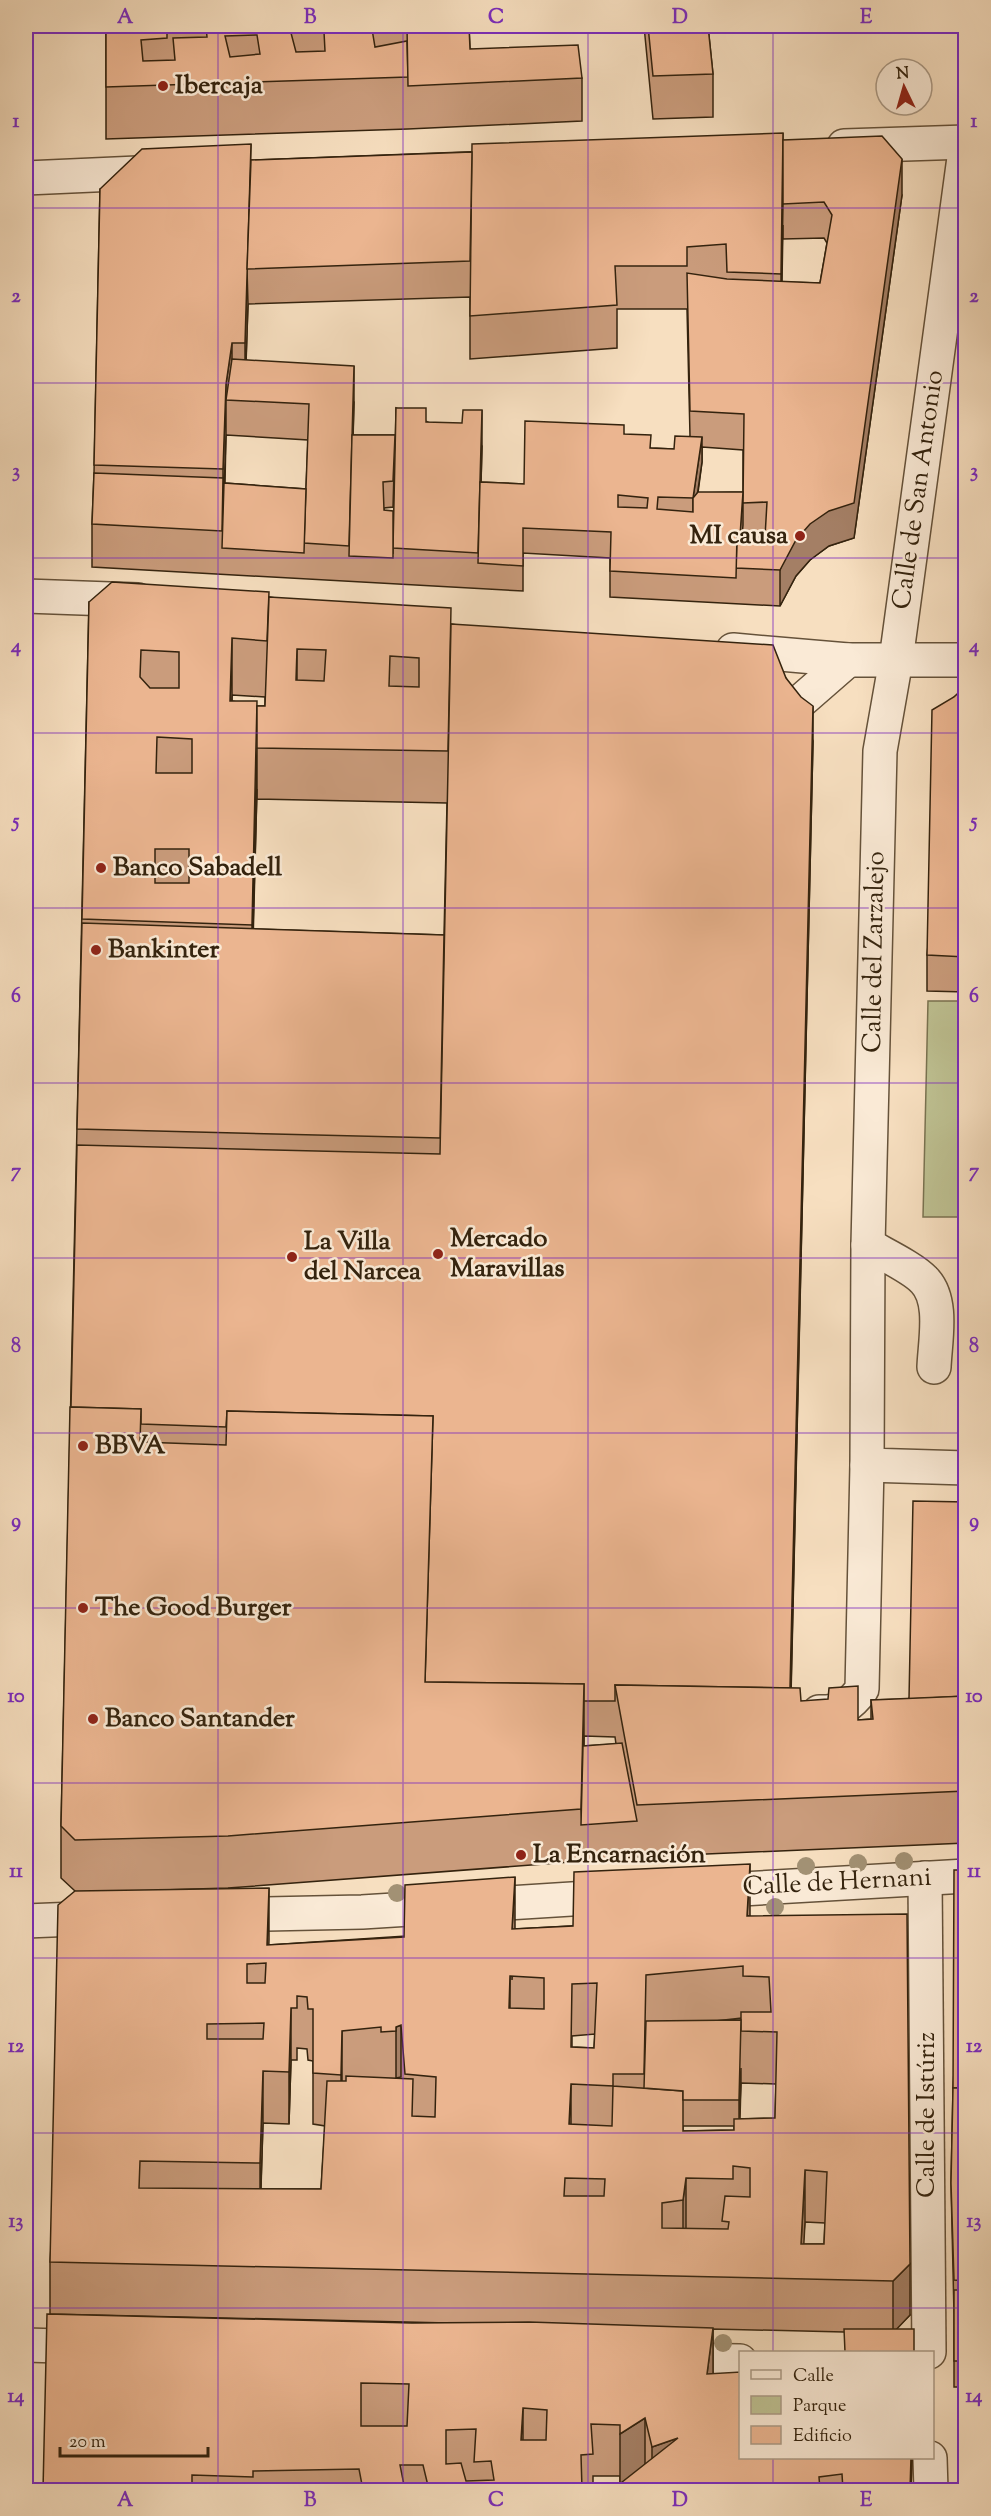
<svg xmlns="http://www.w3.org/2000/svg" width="991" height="2516" font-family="'Sorts Mill Goudy',serif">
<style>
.green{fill:#bec192;stroke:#797250;stroke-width:1.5}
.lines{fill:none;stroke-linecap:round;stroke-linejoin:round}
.minor-casing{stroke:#65523a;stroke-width:36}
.minor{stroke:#faead6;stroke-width:33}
.tree{fill:#a29174}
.wall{fill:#ca9c7c;stroke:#34230e;stroke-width:1.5;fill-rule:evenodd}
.shaded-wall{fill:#a47f65;stroke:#34230e;stroke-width:1.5}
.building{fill:#ebb590;stroke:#34230e;stroke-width:1.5;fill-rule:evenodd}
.grid{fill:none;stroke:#7b2cbf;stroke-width:1.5;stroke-opacity:0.55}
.poi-dot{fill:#8f2418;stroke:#faead6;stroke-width:2}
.labels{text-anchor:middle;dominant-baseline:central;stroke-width:5;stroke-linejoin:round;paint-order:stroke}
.poi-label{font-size:26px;font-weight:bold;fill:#34230e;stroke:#faead6;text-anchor:start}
.street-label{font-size:26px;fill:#34230e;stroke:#faead6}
.neatline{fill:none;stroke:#7b2cbf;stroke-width:2}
.grid-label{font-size:20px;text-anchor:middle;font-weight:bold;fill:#7b2cbf}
</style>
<rect width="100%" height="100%" fill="#f7dfc0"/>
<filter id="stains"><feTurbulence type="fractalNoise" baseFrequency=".00333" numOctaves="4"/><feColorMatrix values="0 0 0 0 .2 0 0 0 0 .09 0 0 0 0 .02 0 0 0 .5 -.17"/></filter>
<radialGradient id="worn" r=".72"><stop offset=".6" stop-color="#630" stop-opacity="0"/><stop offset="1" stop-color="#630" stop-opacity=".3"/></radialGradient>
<path class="green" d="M928,1001H965V1217H923Z"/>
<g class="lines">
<g class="minor-casing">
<g id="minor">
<path d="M966,143L896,660L880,751L868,1245L867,1465L966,1468"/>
<path d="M844,146L966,142"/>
<path d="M26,178L160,172"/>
<path d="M26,596L138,600"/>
<path d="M733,650L848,660H966"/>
<path d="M786,714L848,660"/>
<path d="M868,1245C883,1254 913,1268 924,1280C944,1300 935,1341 934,1367"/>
<path d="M819,1712C839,1713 851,1705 862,1689L867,1465"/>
<path d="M925,1878L929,2352"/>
<path d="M707,1891L966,1876"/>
<path d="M224,1915L362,1912L619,1896"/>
<path d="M26,1921L101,1918"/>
<path d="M26,2345L93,2347"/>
<path d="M669,2360L740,2361"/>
<path d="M930,2458L931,2490"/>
</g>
</g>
<use href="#minor" class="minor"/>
</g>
<g class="tree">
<circle cx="904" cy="1861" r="9"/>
<circle cx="858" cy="1863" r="9"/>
<circle cx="806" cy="1866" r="9"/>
<circle cx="397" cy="1893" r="9"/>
<circle cx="775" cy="1907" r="9"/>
<circle cx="723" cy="2343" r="9"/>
</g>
<g class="wall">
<path d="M106,26H469L470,49L582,78V121L408,129L106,139Z"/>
<path d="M644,26H708L713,74V117L653,119Z"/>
<path d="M783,140L902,195L854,538L829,546L810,560L796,576L780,606L610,597V558L523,553V591L92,567V524L94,473L100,189L251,160ZM783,225V239L824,238L827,243L820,283L782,282ZM470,297V359L617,348V309H687L690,436L674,449L651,448L624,434L524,484L481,482L482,446L396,408L393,554L384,508L393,507L395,435H353L354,402L246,360L248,304ZM226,435L308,440L306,489L225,483ZM702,447L743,450V492L698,493L702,462Z"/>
<path d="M966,504V573L963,569V526Z"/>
<path d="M269,597L451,624L786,678L813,741L791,1688L801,1701L858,1720L871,1719V1700L909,1699L966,1502V1843L637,1857L228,1888L165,1890L268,1945L515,1929L750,1916L910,2315L896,2329L914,2352L844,2332L713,2329V2374L912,2457L911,2490H612L620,2484V2476H593V2488L603,2490H43L412,2323H449L50,2314V2262L75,1891L61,1878V1826L89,602ZM232,695L265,697V706H257L232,701ZM257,789V799L447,803L444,935L253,929ZM584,1736L615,1737L616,1744L584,1746ZM741,2018V2020L715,2021ZM595,2034L594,2048L572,2047V2036ZM297,2048L307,2049L308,2060L313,2061V2124L325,2126L321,2189H261L263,2123L289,2124L291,2060H297ZM741,2083L776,2084L775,2118L740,2119ZM683,2126H734V2130L683,2131ZM805,2222L825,2223L824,2244H803Z"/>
<path d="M966,686V992L927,991V955L954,697Z"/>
<path d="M966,1870V2490H958L959,2387H954V2314L951,2183L953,2088Z"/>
</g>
<g class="shaded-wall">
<path d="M783,133V204L781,317V274Z"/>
<path d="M251,144L247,269L248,304L245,395V343Z"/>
<path d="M902,159V195L854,538L829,546L810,560L796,576L780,606V570Z"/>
<path d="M232,343V394L226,400V435L223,521V469L226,384Z"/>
<path d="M354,366V402L350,556Z"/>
<path d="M482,410V446L479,563Z"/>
<path d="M702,437V462L693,524V498Z"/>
<path d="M743,492V525L739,568H737Z"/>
<path d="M232,638V695L230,758V701Z"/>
<path d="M297,649V700L296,680Z"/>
<path d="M813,706V741L790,1740V1705Z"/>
<path d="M257,748V789L252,982V925Z"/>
<path d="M584,1684V1736L582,1825L581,1809Z"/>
<path d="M750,1864V1916H747Z"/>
<path d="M515,1877V1929L512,1980V1929Z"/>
<path d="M269,1888V1940L267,1997V1945Z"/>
<path d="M510,1976V2028L509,2008Z"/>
<path d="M291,2008V2060L289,2124V2072Z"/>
<path d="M401,2025V2077L396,2078V2082V2027Z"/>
<path d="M342,2031V2082L341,2127V2075Z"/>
<path d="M741,2068V2083L739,2126V2100Z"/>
<path d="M263,2071V2123L260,2214V2163Z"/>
<path d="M571,2084V2136L569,2124Z"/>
<path d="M805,2170V2222L802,2279L801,2244Z"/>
<path d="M686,2178V2230L683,2252V2200Z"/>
<path d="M910,2264V2315L893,2333V2281Z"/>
<path d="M713,2328V2380L707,2374Z"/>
<path d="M523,2408V2460L521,2440Z"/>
<path d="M645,2418V2469L620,2485V2434Z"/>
<path d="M678,2438L652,2490V2447Z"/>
<path d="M911,2457H912L911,2490H910Z"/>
<path d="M728,2484V2490H703Z"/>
</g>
<g class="building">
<path d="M106,26H167V38L141,40L143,61L175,60L173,38L207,37L206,26H407V27L372,29L375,47L407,41L408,77L106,87ZM324,32L325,51L296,52L291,33ZM257,35L260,54L230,57L225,36Z"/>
<path d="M407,26H469L470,49L578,45L582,78L408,86Z"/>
<path d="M648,26H708L713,74L653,76Z"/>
<path d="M783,133L781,274L727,272L726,244L687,247V266H615L617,305L470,316L472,144Z"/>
<path d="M882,136L902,159L854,503L829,511L810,524L796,540L780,570L736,568L737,536L765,537L767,502L743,503L744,414L690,411L687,273L727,279L820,283L832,215L824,202L783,204V140Z"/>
<path d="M251,144L245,343H232L226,384L223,469L94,465L100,189L142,149Z"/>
<path d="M472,152L470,261L247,269L251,160Z"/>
<path d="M232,359L354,366L349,546L304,543L309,404L226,400Z"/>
<path d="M396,408H426V422L462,423L463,410H482L478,553L393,548Z"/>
<path d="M525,421L624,425V434L651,435L650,448L674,449L675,436L702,437L693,498L658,497L657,509L693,512V498L698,492H743L740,536H737L736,578L610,571L611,532L523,528V566L478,563L480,482L524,484ZM618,495L648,498L647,508L618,507Z"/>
<path d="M352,435H395L393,481L383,482L384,510L393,511V558L349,556Z"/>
<path d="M94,473L223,478L222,531L92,524Z"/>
<path d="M224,483L306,489L304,553L222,548Z"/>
<path d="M966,504V530L963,526Z"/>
<path d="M112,582L269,592L267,641L232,638L230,701H257L252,925L82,919L89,602ZM141,650L179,652V688H150L140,677ZM157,737L192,739V773H156ZM155,849H189V883H155Z"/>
<path d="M269,597L451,608L448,751L257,748V706H265ZM297,649L326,650L324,681L296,680ZM390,656L419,658V687L389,686Z"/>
<path d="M451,624L773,645L786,678L801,697L813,706L790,1688L615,1685V1701H584V1684L425,1682L433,1416L227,1411L226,1427L141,1424V1409L71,1407L77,1145L440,1154Z"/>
<path d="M966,686V957L927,955L932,710L954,697Z"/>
<path d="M82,923L444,935L440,1138L77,1129Z"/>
<path d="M70,1407L141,1409L140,1442L226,1445L227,1411L433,1416L425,1682L584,1684L581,1809L228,1836L75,1840L61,1826Z"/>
<path d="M913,1501L966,1502V1696L909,1699Z"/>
<path d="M615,1685L800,1688L801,1701L828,1699L829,1688L858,1686V1720L873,1719L871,1700L966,1696V1791L637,1805Z"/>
<path d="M622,1743L637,1821L581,1825L583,1746Z"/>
<path d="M750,1864L747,1916L907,1914L910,2264L893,2281L50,2262L58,1905L75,1891L269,1888L267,1945L404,1937L405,1885L515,1877L512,1929L573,1926L574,1872ZM266,1963L265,1983H247V1964ZM743,1966V1976L769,1977L771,2012H741V2031L777,2032L775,2118L734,2119V2130L683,2131V2091L613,2086V2074H644L646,1975ZM510,1976L544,1978V2009L509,2008ZM597,1983L594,2048L571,2047L572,1984ZM297,1996L307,1997L308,2009H313V2073L341,2075L342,2031L381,2027V2032L396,2031V2027L401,2025L405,2074L436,2077L435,2117L412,2116L413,2079L346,2076V2081H327L321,2189L139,2188L140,2161L260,2163L263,2071L289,2072L291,2008H297ZM264,2023L263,2039H207V2024ZM571,2084L613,2086L612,2126L569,2124ZM733,2166L750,2168V2197L725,2196L722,2221L729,2222L728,2229L662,2228V2203L683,2200L686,2178L733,2179ZM805,2170L827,2172L824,2244H801ZM565,2178L605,2179L604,2196H564Z"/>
<path d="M954,1870H966V2088H953Z"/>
<path d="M741,2020L739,2100H683V2091L644,2088L646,2021Z"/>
<path d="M953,2088H966V2281L954,2280L951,2183Z"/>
<path d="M954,2290H966V2352L960,2351V2361H954Z"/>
<path d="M47,2314L412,2323L529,2322L713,2328L707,2374L741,2372V2457H911L910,2490H843L842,2474L819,2477L820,2490H729L728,2484L703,2490H612L678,2438L652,2447L645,2418L620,2434V2425L591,2424L593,2454L581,2455L582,2489L602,2488L603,2490H429L423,2465H400L405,2490H363L359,2469L253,2471V2477L192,2475V2490H43ZM361,2383L409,2384L407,2426H361ZM523,2408L547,2410L546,2440H521ZM476,2429L474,2462L491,2461L494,2480L466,2481L461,2463L446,2464V2430Z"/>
<path d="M844,2329H914V2352H845Z"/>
<path d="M960,2351L966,2352V2445L958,2444Z"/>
<path d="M958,2454L966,2455V2490H958Z"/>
</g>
<path class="grid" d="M218,26V2490M403,26V2490M588,26V2490M773,26V2352M26,208H966M26,383H966M26,558H966M26,733H966M26,908H966M26,1083H966M26,1258H966M26,1433H966M26,1608H966M26,1783H966M26,1958H966M26,2133H966M26,2308H966M773,2458V2490"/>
<g class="poi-dot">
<circle cx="163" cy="86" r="6"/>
<circle cx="800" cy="536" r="6"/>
<circle cx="101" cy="868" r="6"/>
<circle cx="96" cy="950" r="6"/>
<circle cx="438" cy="1254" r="6"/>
<circle cx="292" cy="1257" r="6"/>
<circle cx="83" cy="1446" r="6"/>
<circle cx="83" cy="1608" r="6"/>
<circle cx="93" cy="1719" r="6"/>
<circle cx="521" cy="1855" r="6"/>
</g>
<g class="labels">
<g class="poi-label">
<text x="175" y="86">Ibercaja</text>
<text x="788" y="536" text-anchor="end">MI causa</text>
<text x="113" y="868">Banco Sabadell</text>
<text x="108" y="950">Bankinter</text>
<text x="450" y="1239">Mercado<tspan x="450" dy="30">Maravillas</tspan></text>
<text x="304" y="1242">La Villa<tspan x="304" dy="30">del Narcea</tspan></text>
<text x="95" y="1446">BBVA</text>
<text x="95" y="1608">The Good Burger</text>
<text x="105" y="1719">Banco Santander</text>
<text x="533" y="1855">La Encarnación</text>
</g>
<g class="street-label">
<text transform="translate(919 490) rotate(-82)">Calle de San Antonio</text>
<text transform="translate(875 952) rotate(-89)">Calle del Zarzalejo</text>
<text transform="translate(837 1883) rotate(-3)">Calle de Hernani</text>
<text transform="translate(927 2115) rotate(-90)">Calle de Istúriz</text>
</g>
</g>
<rect width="991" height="2516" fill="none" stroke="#f7dfc0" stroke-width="66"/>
<rect x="739" y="2351" width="195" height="108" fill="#faead6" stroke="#ab9a86" stroke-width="1.5"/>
<rect x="751" y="2370" width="30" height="9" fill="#faead6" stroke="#ab9a86" stroke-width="1.5"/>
<text x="793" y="2381" font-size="18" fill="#34230e">Calle</text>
<rect x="751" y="2396" width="30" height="18" fill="#bec192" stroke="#ab9a86" stroke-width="1.5"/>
<text x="793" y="2411" font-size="18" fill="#34230e">Parque</text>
<rect x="751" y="2426" width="30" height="18" fill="#ebb590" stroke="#ab9a86" stroke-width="1.5"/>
<text x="793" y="2441" font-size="18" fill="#34230e">Edificio</text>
<g transform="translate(904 87) rotate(355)"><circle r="28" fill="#faead6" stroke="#ab9a86" stroke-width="1.5"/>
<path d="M0-4.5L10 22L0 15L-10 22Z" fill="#8f2418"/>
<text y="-9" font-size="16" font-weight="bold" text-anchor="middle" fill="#34230e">N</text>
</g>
<path d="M60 2447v9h148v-9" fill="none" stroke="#34230e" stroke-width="3"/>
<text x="69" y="2447" font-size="18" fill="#34230e" stroke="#faead6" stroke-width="4.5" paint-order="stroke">20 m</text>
<rect x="33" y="33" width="925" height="2450" class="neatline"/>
<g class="grid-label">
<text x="125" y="23">A</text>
<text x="310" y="23">B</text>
<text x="496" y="23">C</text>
<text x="680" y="23">D</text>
<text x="866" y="23">E</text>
<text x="16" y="127">1</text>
<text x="974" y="127">1</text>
<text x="16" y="302">2</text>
<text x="974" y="302">2</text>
<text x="16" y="477">3</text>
<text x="974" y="477">3</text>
<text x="16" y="652">4</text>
<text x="974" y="652">4</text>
<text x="16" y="827">5</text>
<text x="974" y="827">5</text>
<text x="16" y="1002">6</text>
<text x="974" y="1002">6</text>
<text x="16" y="1177">7</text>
<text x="974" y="1177">7</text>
<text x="16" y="1352">8</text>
<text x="974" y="1352">8</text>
<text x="16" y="1527">9</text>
<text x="974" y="1527">9</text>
<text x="16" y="1702">10</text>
<text x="974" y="1702">10</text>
<text x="16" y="1877">11</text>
<text x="974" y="1877">11</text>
<text x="16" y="2052">12</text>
<text x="974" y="2052">12</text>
<text x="16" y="2227">13</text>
<text x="974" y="2227">13</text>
<text x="16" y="2402">14</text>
<text x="974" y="2402">14</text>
<text x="125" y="2506">A</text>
<text x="310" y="2506">B</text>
<text x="496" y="2506">C</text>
<text x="680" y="2506">D</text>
<text x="866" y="2506">E</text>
</g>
<rect width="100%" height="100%" filter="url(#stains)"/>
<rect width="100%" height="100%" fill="url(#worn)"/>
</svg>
